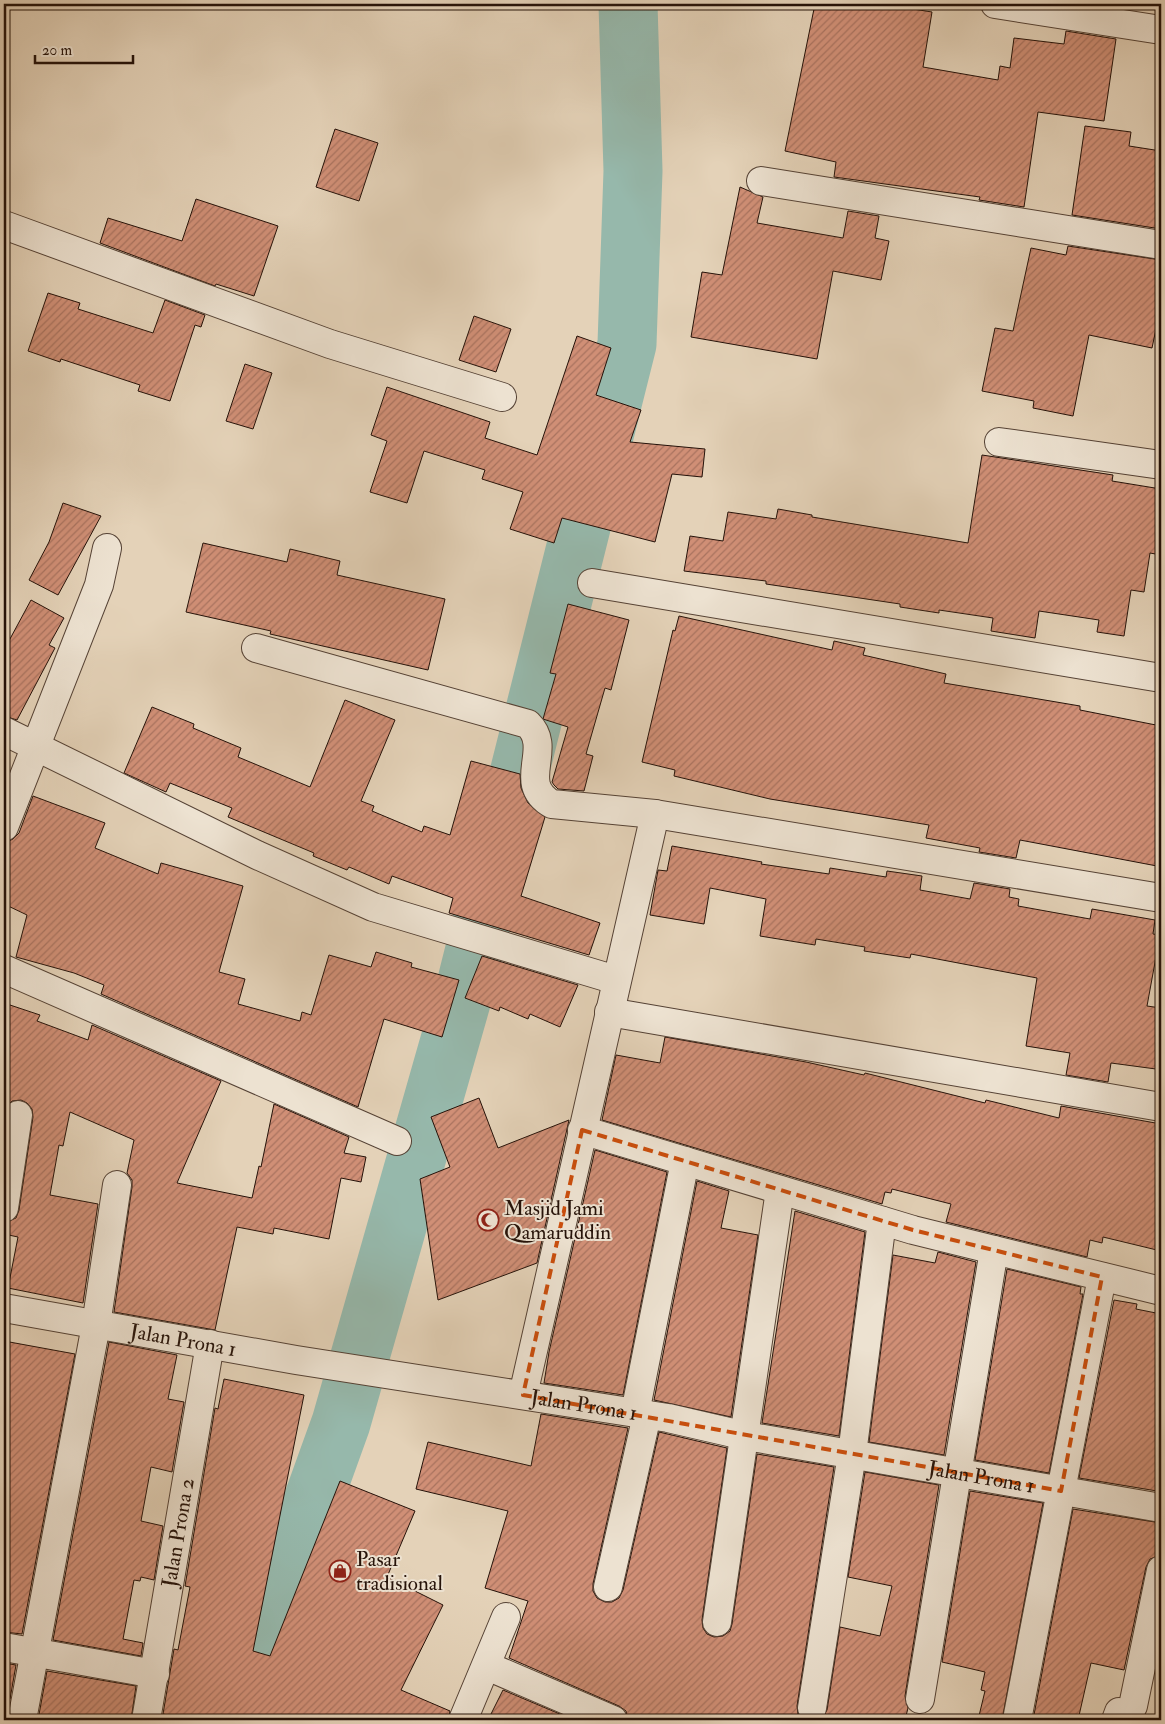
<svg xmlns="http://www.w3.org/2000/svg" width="1165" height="1724" font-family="'IM FELL Double Pica',serif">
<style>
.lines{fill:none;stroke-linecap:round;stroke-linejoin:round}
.river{stroke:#96b8ab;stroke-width:59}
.building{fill:url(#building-hatch);stroke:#251209}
.street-casing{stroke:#554235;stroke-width:30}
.street{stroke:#ede2d1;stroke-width:28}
.marked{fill:none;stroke:#cb4e0c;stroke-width:4;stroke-dasharray:10 6;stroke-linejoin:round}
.labels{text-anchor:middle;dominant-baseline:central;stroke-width:4;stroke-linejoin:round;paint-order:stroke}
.poi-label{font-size:21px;fill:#251209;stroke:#ede2d1;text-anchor:start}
.street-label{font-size:21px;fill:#251209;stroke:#ede2d1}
</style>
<defs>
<pattern id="building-hatch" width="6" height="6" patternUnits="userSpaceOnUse" patternTransform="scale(1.25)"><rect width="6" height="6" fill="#d08f76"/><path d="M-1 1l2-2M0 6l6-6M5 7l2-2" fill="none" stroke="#a9735f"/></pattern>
</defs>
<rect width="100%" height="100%" fill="#e4d2b8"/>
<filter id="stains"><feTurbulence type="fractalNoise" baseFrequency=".004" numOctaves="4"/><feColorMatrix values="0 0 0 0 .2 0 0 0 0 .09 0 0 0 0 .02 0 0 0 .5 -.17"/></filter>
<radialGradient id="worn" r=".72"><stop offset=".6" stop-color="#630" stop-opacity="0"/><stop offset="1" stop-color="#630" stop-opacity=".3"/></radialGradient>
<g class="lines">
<path class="river" d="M234,1720L341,1423L467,981L627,344L633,171L628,4"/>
</g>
<g class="building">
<path d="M815,4H881L932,12L923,67L998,80L1000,66L1010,68L1014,38L1064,44L1066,31L1116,39L1104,121L1038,112L1024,207L979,200L980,197L834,177L836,162L785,151Z"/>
<path d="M1085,126L1131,132L1129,146L1161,151V229L1072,215Z"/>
<path d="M335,129L378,143L359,201L316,187Z"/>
<path d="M740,187L763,197L757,223L843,238L848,211L879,216L875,238L889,241L881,280L833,271L817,359L691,337L702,272L722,275Z"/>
<path d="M196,199L278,226L254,296L216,284L215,286L100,243L108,218L182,241Z"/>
<path d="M1068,246L1161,260V305L1152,348L1089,335L1073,416L1033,408L1034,401L982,391L995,328L1013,331L1031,248L1066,255Z"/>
<path d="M48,293L80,303L78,309L153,333L165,300L205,315L201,327L195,325L170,401L138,391L140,385L61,359L60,362L28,351Z"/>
<path d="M474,316L511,329L496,372L459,360Z"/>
<path d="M577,336L611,348L596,395L641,410L630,442L705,449L702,477L672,474L655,542L562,518L554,543L510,529L523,492L482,479L485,470L424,451L407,503L370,492L387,441L371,435L387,387L490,422L485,438L537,455Z"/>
<path d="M245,364L272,373L253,429L226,421Z"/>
<path d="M982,455L1113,475L1112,481L1161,489V555L1150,553L1144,592L1131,590L1124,636L1097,632L1099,620L1039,611L1035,638L991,631L993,618L939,610V613L900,607V604L766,584V581L684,571L690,536L723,541L728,512L776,519L778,509L812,515V517L968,543Z"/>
<path d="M63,503L101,516L58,595L29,580L49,542Z"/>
<path d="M203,543L287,562L290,549L340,561L337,575L445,599L428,670L270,634L271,631L186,612Z"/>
<path d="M31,600L64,618L49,645L55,648L17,720L4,716V650Z"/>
<path d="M568,604L629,620L611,690L605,688L586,754L593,756L584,791L558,789L554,785L552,782L568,727L543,719L556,674L550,673Z"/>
<path d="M679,616L832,650L834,641L865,648L863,655L946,674L944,683L1080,706V710L1161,726V846L1157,866L1020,840L1016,858L979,852L980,848L926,838L929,825L770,799L674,776L675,770L642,762L673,630L675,631Z"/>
<path d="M345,700L395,720L361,801L374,806L372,811L422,832L424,826L450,835L471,761L520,774L521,788L528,803L545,817L521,896L600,923L589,955L449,913L453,898L392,876L389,884L349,867L347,870L313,856L314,853L228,817L232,808L170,783L166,792L124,773L152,707L194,724L193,728L241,748L238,757L310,787Z"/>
<path d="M33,796L105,823L95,848L158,874L161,863L243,886L219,972L245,979L238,1004L300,1021L302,1012L311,1015L329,955L371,967L376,952L412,963L411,967L459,980L442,1037L384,1019L358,1107L101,994L104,985L74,973L16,957L27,915L4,904V849L7,842L13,839L19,833Z"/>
<path d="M672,846L762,862L761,864L829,874L830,868L886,877L887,871L922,876L920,890L970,899L974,883L1010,889L1009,897L1019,899L1018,906L1090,919L1092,909L1155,920L1153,934L1160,935L1147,1006L1161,1008V1035L1156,1069L1111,1063L1108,1082L1066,1075L1070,1053L1026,1046L1037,978L911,954L910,958L864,951L865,947L816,939L815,945L760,936L766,899L710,888L704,924L650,915L658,870L667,871Z"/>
<path d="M482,956L578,985L560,1027L530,1014L528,1019L500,1007L499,1011L465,998Z"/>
<path d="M4,1003L40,1015L37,1021L88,1040L92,1025L221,1081L177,1183L252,1198L259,1166L261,1167L274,1104L349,1137L344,1153L366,1157L361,1182L341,1178L329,1239L274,1228L273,1234L237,1227L215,1330L114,1312L132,1187V1180L127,1173L134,1140L70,1112L63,1146L59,1145L50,1195L98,1204L83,1303L8,1288L18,1237L4,1234V1223L16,1218L19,1210L33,1117L32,1109L27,1103L21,1100L12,1101L4,1110Z"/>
<path d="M665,1037L806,1062L864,1075L865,1073L985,1103L986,1100L1059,1118L1061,1106L1161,1124V1251L1103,1237L1102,1243L1090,1240L1087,1257L946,1222L951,1204L892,1189L891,1193L885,1192L882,1204L602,1120L616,1055L660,1063Z"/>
<path d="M479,1098L498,1148L569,1120L537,1263L438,1300L420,1179L450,1167L431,1117Z"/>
<path d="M595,1150L667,1172L623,1395L544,1383L549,1352Z"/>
<path d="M697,1181L729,1191L721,1228L758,1235L731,1417L654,1400Z"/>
<path d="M795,1211L865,1232L839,1436L762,1423Z"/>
<path d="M938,1252L976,1262L944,1455L869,1442L893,1255L935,1263Z"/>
<path d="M1007,1269L1081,1287L1080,1294H1083L1049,1473L975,1460Z"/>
<path d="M1114,1300L1137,1304L1136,1309L1161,1314V1426L1156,1454L1161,1455V1466L1157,1491L1079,1478Z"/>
<path d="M4,1341L75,1354L22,1634L4,1632Z"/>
<path d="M109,1342L177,1355L168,1399L184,1402L172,1472L151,1467L141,1521L163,1526L154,1580L141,1577L140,1581L134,1580L123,1639L143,1643L141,1656L53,1640Z"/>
<path d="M224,1379L304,1395L253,1651L270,1656L340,1481L415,1511L387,1577L443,1605L401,1690L450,1711L448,1720H194L163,1714L174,1649L178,1650L190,1587L185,1586L215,1408L218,1409Z"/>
<path d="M541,1414L628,1428L593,1584V1591L597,1598L605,1602H612L619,1598L623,1590L659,1432L727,1448L702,1620L703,1628L707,1634L714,1637L723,1636L730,1631L732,1624L757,1454L834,1467L797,1706L798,1714L802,1720H628L626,1711L619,1706L509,1658L528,1601L485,1588L508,1511L416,1489L428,1442L531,1466Z"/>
<path d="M865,1472L939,1485L905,1696L908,1708L905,1720H821L827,1710L840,1627L880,1636L892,1586L848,1577Z"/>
<path d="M970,1491L1043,1503L1002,1720H978L985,1691L981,1690L985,1672L942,1662Z"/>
<path d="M1073,1509L1161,1523V1555L1150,1559L1146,1567L1124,1670L1091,1663L1078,1720H1033Z"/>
<path d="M4,1663L16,1665L10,1699L4,1698Z"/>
<path d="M47,1671L136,1686L131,1720H38Z"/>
<path d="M503,1690L574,1720H488Z"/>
</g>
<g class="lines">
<g class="street-casing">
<g id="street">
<path d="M995,4L1161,30"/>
<path d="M761,181L1161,245"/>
<path d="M4,225L330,344L502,397"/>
<path d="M999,442L1161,465"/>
<path d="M592,583L1161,678"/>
<path d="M256,648L528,724C554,749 515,783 552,804L655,814L1161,898"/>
<path d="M4,731L257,855L373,907L616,980"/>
<path d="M4,827L99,585L107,548"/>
<path d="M4,969L397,1141"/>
<path d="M609,1012L1161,1107"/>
<path d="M582,1130L913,1230L1161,1291"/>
<path d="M4,1208L18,1115"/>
<path id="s1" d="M4,1308L296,1360L668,1418L746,1436L1161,1508"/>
<path d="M523,1395L655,814"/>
<path d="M635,1413L685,1161"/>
<path d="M608,1587L647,1415"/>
<path d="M717,1622L780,1190"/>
<path d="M4,1647L155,1674"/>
<path d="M487,1666L613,1720"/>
<path d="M920,1699L994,1250"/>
<path d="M1133,1706L1161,1570"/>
<path d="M812,1708L852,1454L882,1221"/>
<path d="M22,1720L96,1325L117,1185"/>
<path id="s2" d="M146,1720L210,1344"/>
<path d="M463,1720L506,1617"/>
<path d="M1017,1720L1102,1277"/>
<path d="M1116,1720L1119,1712"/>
</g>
</g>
<use href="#street" class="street"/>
</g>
<path class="marked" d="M582,1130L913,1230L1102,1277L1061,1491L523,1395Z"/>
<defs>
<g id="mosque-ring" transform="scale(1.125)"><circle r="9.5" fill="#ede2d1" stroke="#8f2418" stroke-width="1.5"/><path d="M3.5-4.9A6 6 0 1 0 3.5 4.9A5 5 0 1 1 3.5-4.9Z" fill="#8f2418"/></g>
<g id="shop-ring" transform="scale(1.125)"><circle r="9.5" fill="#ede2d1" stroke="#8f2418" stroke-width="1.5"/><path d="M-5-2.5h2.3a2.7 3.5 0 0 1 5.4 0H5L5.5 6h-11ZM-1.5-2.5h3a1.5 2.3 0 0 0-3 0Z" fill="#8f2418"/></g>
</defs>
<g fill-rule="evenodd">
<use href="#mosque-ring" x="488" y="1220"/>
<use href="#shop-ring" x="340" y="1571"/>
</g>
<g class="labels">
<g class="poi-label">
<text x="504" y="1208">Masjid Jami<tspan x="504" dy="24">Qamaruddin</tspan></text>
<text x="356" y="1559">Pasar<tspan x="356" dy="24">tradisional</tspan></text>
</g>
<g class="street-label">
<text stroke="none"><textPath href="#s1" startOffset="182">Jalan Prona 1</textPath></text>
<text stroke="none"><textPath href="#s1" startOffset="588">Jalan Prona 1</textPath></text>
<text stroke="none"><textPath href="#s1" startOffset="992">Jalan Prona 1</textPath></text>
<text stroke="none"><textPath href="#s2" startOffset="190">Jalan Prona 2</textPath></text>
</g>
</g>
<rect width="1165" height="1724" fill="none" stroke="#e4d2b8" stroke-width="20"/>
<rect x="5" y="5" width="1155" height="1714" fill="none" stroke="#251209" stroke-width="2.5"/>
<rect x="10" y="10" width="1145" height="1704" fill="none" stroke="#251209"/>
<path d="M35 55v8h98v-8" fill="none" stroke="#251209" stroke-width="2.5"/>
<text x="42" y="55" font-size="15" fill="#251209" stroke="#ede2d1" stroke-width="4" paint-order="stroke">20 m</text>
<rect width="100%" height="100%" filter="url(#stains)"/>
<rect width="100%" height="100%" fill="url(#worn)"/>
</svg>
